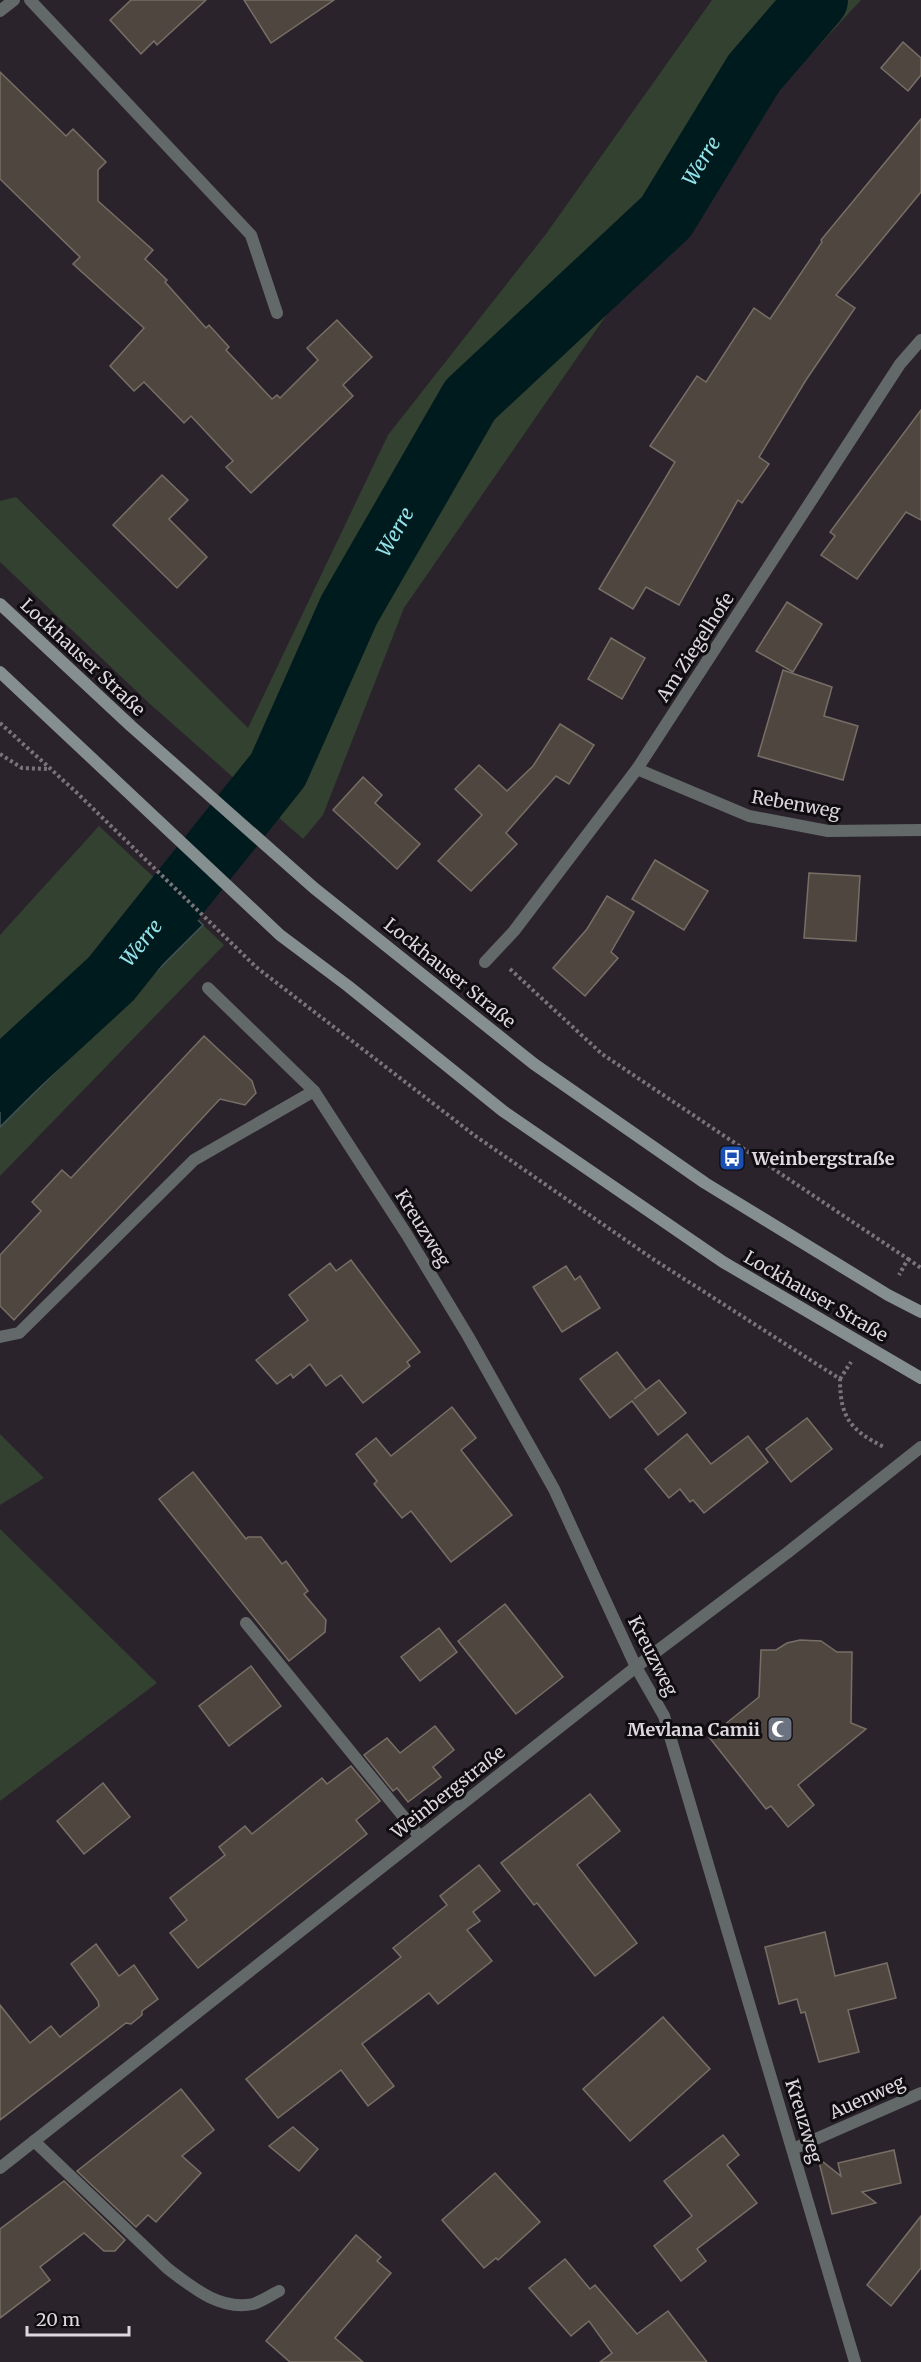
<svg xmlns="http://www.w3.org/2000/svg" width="921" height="2362" font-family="Merriweather,serif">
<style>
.green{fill:#334130}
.water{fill:#001b1e;stroke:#425457;stroke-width:1.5}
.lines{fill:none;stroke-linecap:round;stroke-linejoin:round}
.river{stroke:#001b1e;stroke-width:62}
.building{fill:#4f473f;stroke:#776f66;stroke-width:1.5}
.path{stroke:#7a737a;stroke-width:4;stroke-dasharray:3 3;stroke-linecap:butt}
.service{stroke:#636969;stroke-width:12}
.minor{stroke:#636969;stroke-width:12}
.secondary{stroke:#858f8f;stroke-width:12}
.labels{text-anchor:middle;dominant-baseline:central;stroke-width:6;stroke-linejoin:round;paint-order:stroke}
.street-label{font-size:18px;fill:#ddd8dd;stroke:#100d11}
.poi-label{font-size:18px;font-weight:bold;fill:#ddd8dd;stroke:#100d11;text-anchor:start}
.water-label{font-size:20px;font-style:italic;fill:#95e2ea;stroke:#100d11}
</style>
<rect width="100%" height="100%" fill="#2a232b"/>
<g class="green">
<path d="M712,0H861L715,158L404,608L323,815L303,839L150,704L0,562V501L16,497L248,728L388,435L546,234Z"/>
<path d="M99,826L162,885L0,1050V935Z"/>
<path d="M203,925L224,945L0,1176V1127Z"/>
<path d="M0,1434L44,1478L0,1505Z"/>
<path d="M0,1529L157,1683L0,1801Z"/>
</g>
<path class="water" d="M162,885L203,925L0,1127V1050Z"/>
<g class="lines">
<path class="river" id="s1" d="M0,1081L111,979L278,770L349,610L470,400L666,217L754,73L817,0"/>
</g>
<g class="building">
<path d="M131,0H206L157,45L154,41L141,54L110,20Z"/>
<path d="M244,0H334L271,43Z"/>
<path d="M903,42L921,58V75L908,91L881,68Z"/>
<path d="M0,72L66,136L73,129L106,162L98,170V201L153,250L145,259L167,280L165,282L206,328L209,325L229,347L226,350L272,399L277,395L280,398L318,360L307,348L337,320L372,357L343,385L353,396L251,493L226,467L233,461L191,416L184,423L144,382L134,391L110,366L144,328L73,264L80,257L0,179Z"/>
<path d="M921,119V192L836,295L855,308L806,380L759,457L769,464L742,503L738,500L679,605L646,587L633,609L599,589L675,462L650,446L697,376L706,382L754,308L770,319L822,242L821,240Z"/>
<path d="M921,410V520L906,512L857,579L821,555L835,536L830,532Z"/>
<path d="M162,475L188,500L169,519L207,557L177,588L113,525Z"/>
<path d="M787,602L822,624L793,672L756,651Z"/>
<path d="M611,638L645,658L622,699L588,679Z"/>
<path d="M783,670L832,687L824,716L858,726L843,780L758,756Z"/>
<path d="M560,724L594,745L569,784L556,776L506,833L517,844L471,891L438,861L482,815L455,789L479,765L507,791L533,766Z"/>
<path d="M363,777L382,795L375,803L420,844L397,869L333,810Z"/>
<path d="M655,860L708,891L684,930L632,899Z"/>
<path d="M809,873L860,876L856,941L804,938Z"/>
<path d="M607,896L634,912L611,952L618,958L585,996L553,968L587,929Z"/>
<path d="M204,1036L252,1081L256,1093L245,1105L220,1099L14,1320L0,1306V1255L41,1211L32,1202L62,1170L71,1178Z"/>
<path d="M351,1260L420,1352L407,1362L410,1366L363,1403L341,1375L326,1386L310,1364L293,1378L291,1374L277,1384L256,1360L308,1320L289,1295L330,1263L336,1271Z"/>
<path d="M566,1266L575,1280L580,1276L600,1308L562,1332L533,1287Z"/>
<path d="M617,1352L646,1390L634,1399L659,1380L686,1413L658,1435L632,1401L610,1418L580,1379Z"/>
<path d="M452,1407L476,1438L461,1450L512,1515L451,1562L411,1511L402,1518L374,1484L377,1481L356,1454L376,1438L391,1456Z"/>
<path d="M807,1418L832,1449L791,1482L766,1449Z"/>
<path d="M687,1434L711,1464L748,1436L768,1462L704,1513L693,1500L690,1502L680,1489L669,1498L645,1469Z"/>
<path d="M193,1472L246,1539L248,1537H261L282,1564L286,1561L308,1591L304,1594L326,1620L325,1632L289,1661L159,1499Z"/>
<path d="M505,1604L563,1677L516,1714L458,1641Z"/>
<path d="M439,1628L457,1652L420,1681L401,1657Z"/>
<path d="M800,1640L821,1641L837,1652H852L851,1723L866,1729L798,1785L814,1805L788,1827L771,1806L766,1809L709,1737L759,1697L761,1650H776L787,1643Z"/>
<path d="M251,1666L281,1706L229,1746L199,1706Z"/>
<path d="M435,1726L454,1750L433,1767L441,1777L408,1802L397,1788L393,1791L364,1755L387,1738L400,1753Z"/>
<path d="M351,1766L380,1801L356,1820L367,1834L198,1968L170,1933L187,1920L170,1898L225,1855L219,1847L245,1826L252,1834L322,1778L327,1784Z"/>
<path d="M103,1783L130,1817L84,1854L57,1821Z"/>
<path d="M590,1794L620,1831L577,1865L637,1943L595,1976L537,1903L534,1905L501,1863Z"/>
<path d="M479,1865L500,1891L473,1912L480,1921L467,1930L492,1961L438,2004L429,1993L362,2044L394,2086L368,2106L341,2070L278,2118L246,2079L401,1957L393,1948L447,1905L440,1896Z"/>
<path d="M825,1932L835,1976L887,1963L896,1998L848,2010L859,2052L819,2062L805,2012L801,2013L797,1999L779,2004L765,1947Z"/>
<path d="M96,1944L119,1976L134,1965L158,1999L142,2011V2015L131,2024L126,2023L0,2120V2005L30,2043L51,2026L60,2037L99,2006L98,2001L71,1964Z"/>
<path d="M663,2017L710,2069L630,2141L583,2089Z"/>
<path d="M181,2089L214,2130L182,2156L201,2173L156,2222L148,2215L136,2227L77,2171Z"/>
<path d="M293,2127L318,2149L299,2171L269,2146Z"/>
<path d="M723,2135L739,2155L727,2165L757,2203L697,2249L706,2261L681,2281L654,2246L692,2216L664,2181Z"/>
<path d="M894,2150L901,2183L862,2192L876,2203L832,2214L818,2158L841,2176L838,2163Z"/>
<path d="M495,2173L540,2222L498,2260L496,2258L484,2268L442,2220Z"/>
<path d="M64,2181L125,2240L115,2251H104L84,2233L40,2267L50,2280L0,2318V2229Z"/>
<path d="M921,2216V2268L891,2306L867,2285Z"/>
<path d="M356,2235L381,2257L377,2261L391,2273L335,2338L363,2362H290L266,2341Z"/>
<path d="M565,2259L590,2289L595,2285L637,2334L668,2311L707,2362H600L612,2353L589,2321L571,2336L529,2288Z"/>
</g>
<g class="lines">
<g class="path">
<path d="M0,723L75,791L256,967L474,1135L653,1259L840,1379C840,1417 850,1430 884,1447"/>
<path d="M0,754L22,768L48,769"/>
<path d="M510,969L602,1054L908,1259L899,1275"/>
<path d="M908,1259L921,1268"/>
<path d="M840,1379L851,1362"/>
</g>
<g class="service">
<path d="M30,0L251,235L277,313"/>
<path d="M0,1337L19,1333L194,1160L314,1091L208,988"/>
<path d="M246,1623L420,1837"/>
<path d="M34,2141L167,2268C192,2287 220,2311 253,2304C261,2302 271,2295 279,2291"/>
</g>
<g class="minor">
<path d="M0,11L14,0"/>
<path d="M637,769L749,816L828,831L921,830"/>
<path d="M485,962L514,931L637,769L900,364L921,340"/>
<path d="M314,1091L407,1235L468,1336L554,1489L636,1667L664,1716L855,2362"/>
<path d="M793,2149L921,2093"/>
<path d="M0,2168L636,1667L787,1553L921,1447"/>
</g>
<g class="secondary">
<path d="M0,604L131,726L314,888L534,1064L705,1183L888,1295L921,1312"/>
<path d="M0,672L280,935L348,986L503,1111L723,1262L921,1378"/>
</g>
</g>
<defs>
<g id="bus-square" transform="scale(1.35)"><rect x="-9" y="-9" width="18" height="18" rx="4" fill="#1a4fb4" stroke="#100d11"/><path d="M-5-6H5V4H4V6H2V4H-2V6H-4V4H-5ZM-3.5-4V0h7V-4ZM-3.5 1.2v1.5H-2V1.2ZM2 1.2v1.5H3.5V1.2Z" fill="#fff"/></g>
<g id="mosque-square" transform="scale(1.35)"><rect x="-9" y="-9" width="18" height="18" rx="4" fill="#6b7280" stroke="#100d11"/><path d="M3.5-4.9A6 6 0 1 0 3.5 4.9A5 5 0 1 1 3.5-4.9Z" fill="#fff"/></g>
</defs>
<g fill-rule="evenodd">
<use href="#bus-square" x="732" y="1158"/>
<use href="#mosque-square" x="780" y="1729"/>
</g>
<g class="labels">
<g class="street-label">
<text transform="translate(695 647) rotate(-57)">Am Ziegelhofe</text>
<text transform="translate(83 657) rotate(43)">Lockhauser Straße</text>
<text transform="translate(796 804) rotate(10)">Rebenweg</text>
<text transform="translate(450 973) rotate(39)">Lockhauser Straße</text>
<text transform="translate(423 1228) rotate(58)">Kreuzweg</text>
<text transform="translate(816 1296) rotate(30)">Lockhauser Straße</text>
<text transform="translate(653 1656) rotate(63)">Kreuzweg</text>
<text transform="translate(448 1792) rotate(-38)">Weinbergstraße</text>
<text transform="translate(867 2097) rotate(-24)">Auenweg</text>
<text transform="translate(804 2121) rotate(73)">Kreuzweg</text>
</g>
<g class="poi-label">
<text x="752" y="1158">Weinbergstraße</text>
<text x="760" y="1729" text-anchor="end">Mevlana Camii</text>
</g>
<g class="water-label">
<text stroke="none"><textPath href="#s1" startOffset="1170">Werre</textPath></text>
<text stroke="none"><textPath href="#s1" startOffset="684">Werre</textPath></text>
<text stroke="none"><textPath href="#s1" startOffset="198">Werre</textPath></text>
</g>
</g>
<path d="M27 2326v9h102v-9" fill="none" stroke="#ddd8dd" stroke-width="3"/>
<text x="36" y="2326" font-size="18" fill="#ddd8dd" stroke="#100d11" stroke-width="4.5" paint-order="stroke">20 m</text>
</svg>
